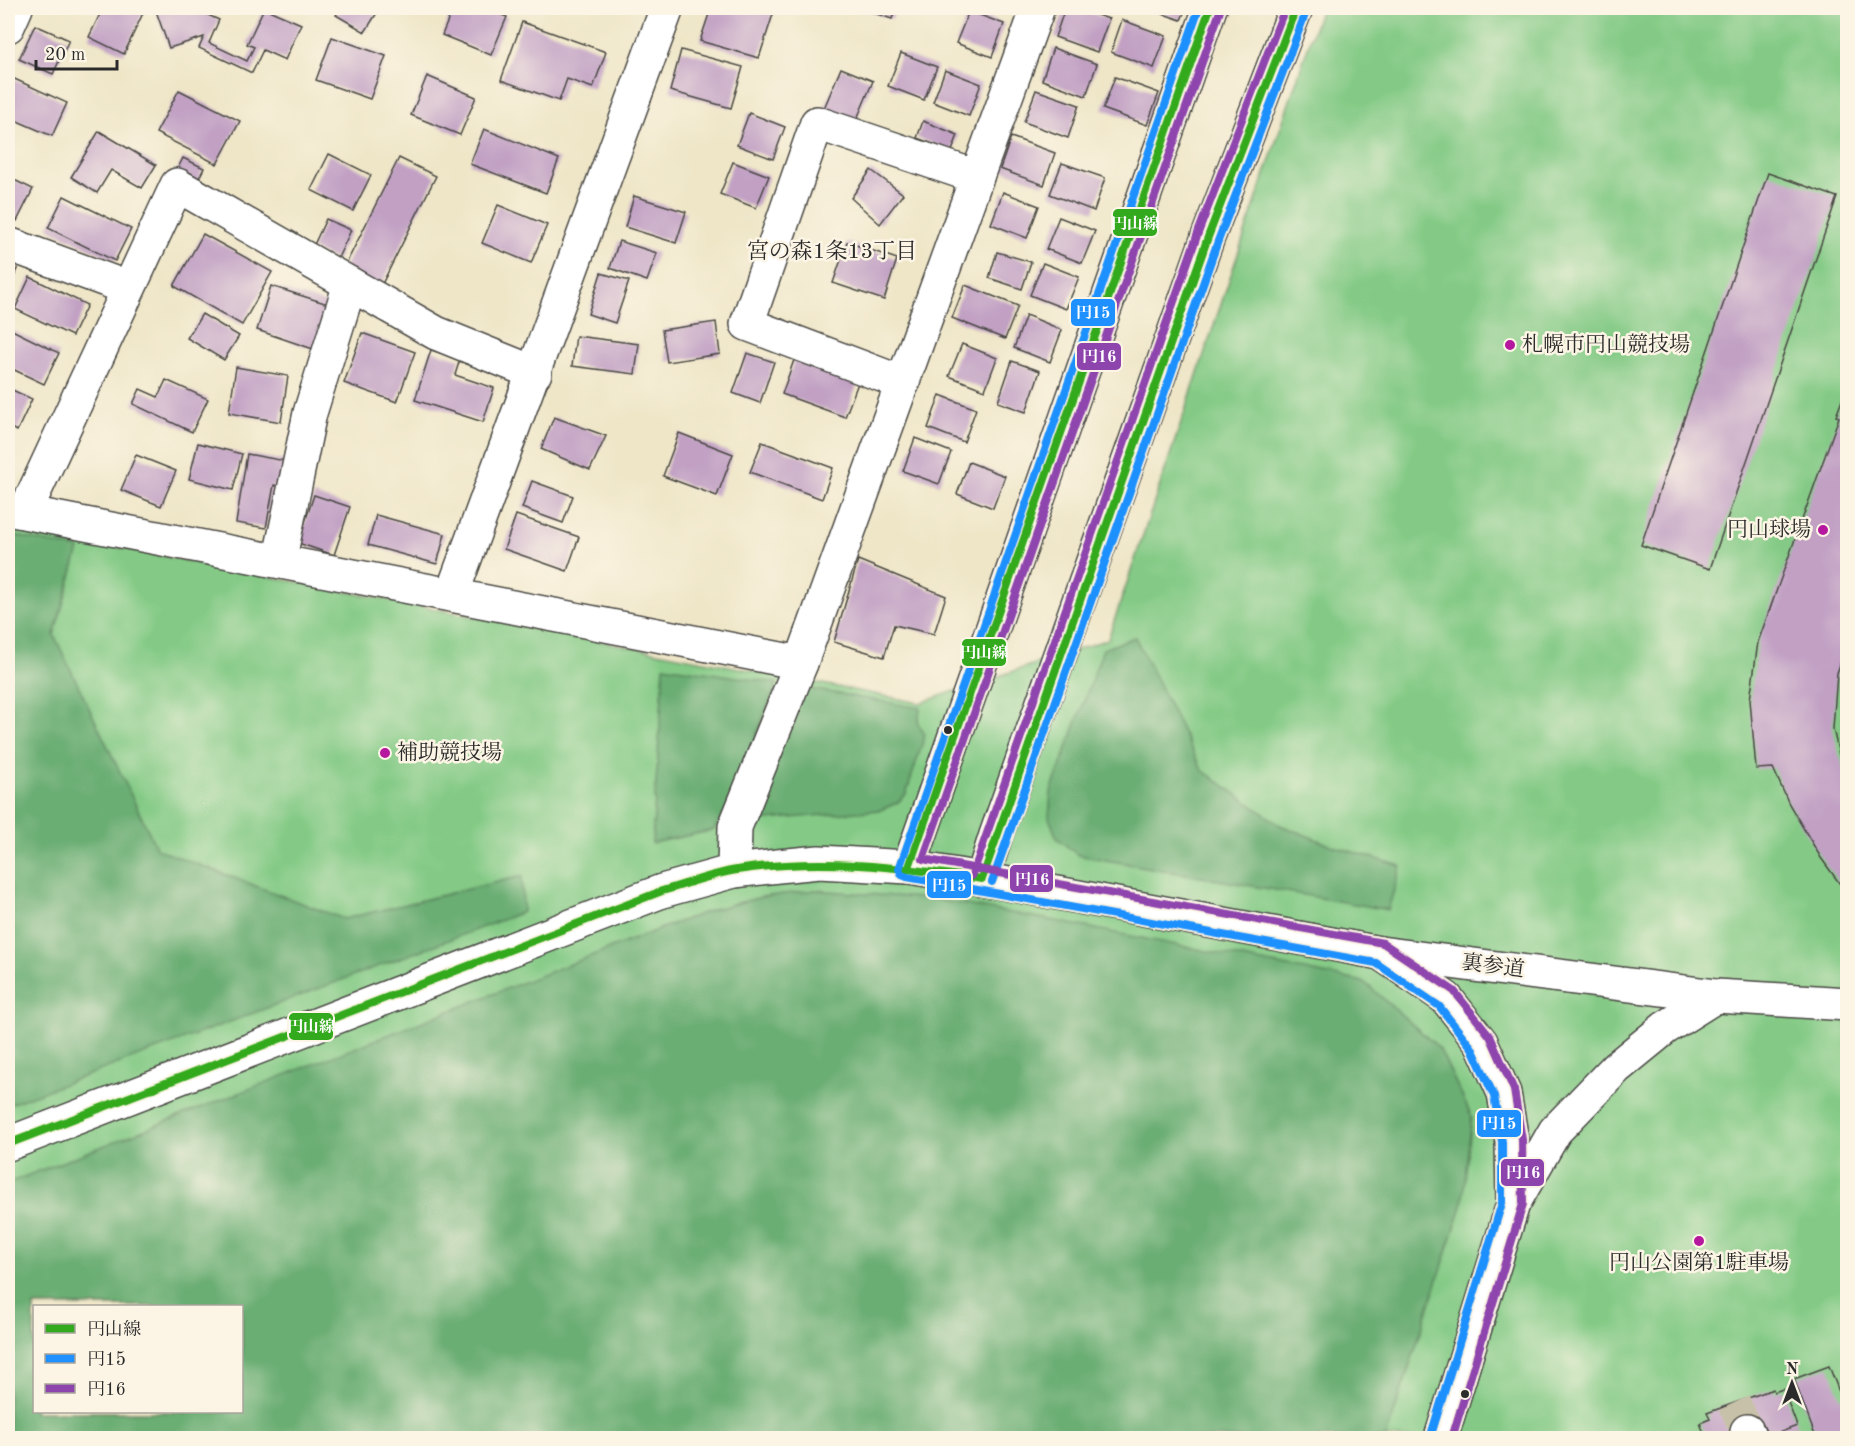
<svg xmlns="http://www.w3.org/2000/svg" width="1855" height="1446" font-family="'Old Standard TT','Noto Serif JP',serif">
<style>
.green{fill:#84ca86;stroke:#587a58;stroke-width:1.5;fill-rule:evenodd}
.forest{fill:#6bae73;stroke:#4b6c4f;stroke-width:1.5;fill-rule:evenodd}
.building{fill:#c1a0c4}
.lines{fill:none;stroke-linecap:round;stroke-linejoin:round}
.street-tunnel{stroke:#c8c1a9;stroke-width:33;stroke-dasharray:33 16;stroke-linecap:butt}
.street-casing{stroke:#484743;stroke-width:36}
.secondary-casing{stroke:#484743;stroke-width:36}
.street{stroke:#fff;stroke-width:33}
.secondary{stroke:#fff;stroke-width:33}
.bus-1-casing{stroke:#fcf5e5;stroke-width:12}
.bus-2-casing{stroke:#fcf5e5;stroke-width:12}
.bus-3-casing{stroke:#fcf5e5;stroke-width:12}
.bus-1{stroke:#33aa1d;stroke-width:8}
.bus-2{stroke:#1e90ff;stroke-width:8}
.bus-3{stroke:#8e44ad;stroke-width:8}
.poi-dot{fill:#b5179e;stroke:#fcf5e5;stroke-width:2}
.bus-dot{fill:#2b2b2b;stroke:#fcf5e5;stroke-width:2}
.labels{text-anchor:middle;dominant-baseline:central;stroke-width:5;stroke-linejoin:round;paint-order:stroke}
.poi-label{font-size:21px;fill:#2b2b2b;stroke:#fcf5e5;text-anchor:start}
.street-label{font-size:21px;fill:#2b2b2b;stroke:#fcf5e5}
.neighbourhood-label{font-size:22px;fill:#2b2b2b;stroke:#fcf5e5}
.line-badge{stroke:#fcf5e5;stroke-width:2}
.badge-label{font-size:16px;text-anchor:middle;font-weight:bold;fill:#fff}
</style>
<rect width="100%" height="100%" fill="#fcf5e5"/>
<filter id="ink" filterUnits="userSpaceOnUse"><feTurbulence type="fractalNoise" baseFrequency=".0167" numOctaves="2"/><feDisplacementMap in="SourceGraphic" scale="12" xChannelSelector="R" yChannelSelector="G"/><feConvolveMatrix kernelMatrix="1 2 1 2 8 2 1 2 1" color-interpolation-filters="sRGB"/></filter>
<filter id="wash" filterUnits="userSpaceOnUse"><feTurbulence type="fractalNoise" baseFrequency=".008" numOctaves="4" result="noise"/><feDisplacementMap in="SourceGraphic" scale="24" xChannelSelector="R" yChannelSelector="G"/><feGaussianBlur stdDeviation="1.35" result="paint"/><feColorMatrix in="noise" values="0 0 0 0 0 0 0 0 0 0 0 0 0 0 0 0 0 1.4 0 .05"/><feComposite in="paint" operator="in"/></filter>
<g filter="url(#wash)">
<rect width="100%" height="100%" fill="#efe6c8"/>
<path class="green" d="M1321,8H1847V1438H8V526L920,703L1108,639ZM34,1306H242V1412H34Z"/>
<g class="forest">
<path d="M8,534L79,549L54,635L157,849L344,919L522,876L523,912L8,1105Z"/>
<path d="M1135,637L1202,770L1280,825L1333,846L1401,866L1388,910L1078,855L1057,838L1049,818L1051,792L1103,649Z"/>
<path d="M664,666L777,683L730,802L714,830L652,843Z"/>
<path d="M805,688L920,708L918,723L925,735L906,794L897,803L880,810L756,821L751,815Z"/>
<path d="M815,890L933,899L1045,919L1364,982L1439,1048L1472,1117L1462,1206L1386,1438H8V1183L665,927L714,909L762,897ZM242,1306V1412H34V1306Z"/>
</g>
<g id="blocks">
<g class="building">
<path d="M103,8H137L144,11L124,54L89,37Z"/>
<path d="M155,8H203L201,12L219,20L209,43L247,61L254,47L247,44L264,8L301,24L285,60L263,50L252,73L199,48L204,37L169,48Z"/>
<path d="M341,8H380L365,32L336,15Z"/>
<path d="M453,8H484L507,17L491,55L442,35Z"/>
<path d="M711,8H775L759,58L700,41Z"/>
<path d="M869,8H896L892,19L868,11Z"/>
<path d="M1065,8H1076L1109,19L1097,52L1055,37Z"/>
<path d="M1146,8H1186L1181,20Z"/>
<path d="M969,11L1004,24L992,57L956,43Z"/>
<path d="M1122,20L1166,36L1154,68L1111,52Z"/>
<path d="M522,22L606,52L593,88L567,79L559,101L501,80Z"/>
<path d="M35,25L69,40L53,74L19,59Z"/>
<path d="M332,37L386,56L370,99L316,80Z"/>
<path d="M1053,48L1097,64L1086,96L1042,80Z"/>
<path d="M681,50L743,67L731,108L670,91Z"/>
<path d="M901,53L937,67L924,100L888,86Z"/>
<path d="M841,68L873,81L854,126L822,113Z"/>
<path d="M945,70L981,84L969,116L933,102Z"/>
<path d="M8,76L67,103L52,136L8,117Z"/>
<path d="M427,76L476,97L460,135L411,115Z"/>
<path d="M1115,77L1159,93L1147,125L1103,109Z"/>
<path d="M179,90L240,121L217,164L156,133Z"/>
<path d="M1036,90L1079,105L1068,138L1024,122Z"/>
<path d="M749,113L785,127L773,159L737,145Z"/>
<path d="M923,121L958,135L952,151L917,138Z"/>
<path d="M484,129L559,159L546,193L470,164Z"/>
<path d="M99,131L156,165L142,188L111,170L97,193L71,177Z"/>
<path d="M1011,137L1055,153L1044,185L1000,169Z"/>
<path d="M329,154L371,175L353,211L311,190Z"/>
<path d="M183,158L204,168L195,186L174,176Z"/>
<path d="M399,158L436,176L381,286L344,268Z"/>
<path d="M733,162L769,176L756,208L720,194Z"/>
<path d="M1062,163L1105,178L1094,211L1050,194Z"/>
<path d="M871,170L903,194L880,224L851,198Z"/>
<path d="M1768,173L1837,197L1710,569L1641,545Z"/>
<path d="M8,177L33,189L17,221L8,217Z"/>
<path d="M1003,192L1039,206L1027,238L991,224Z"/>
<path d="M64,196L131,229L115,261L48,228Z"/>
<path d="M634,196L686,212L676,243L625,227Z"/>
<path d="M498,205L547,225L531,263L482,243Z"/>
<path d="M1059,217L1095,231L1082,263L1046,249Z"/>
<path d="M326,219L351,230L337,260L312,249Z"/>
<path d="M203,234L272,272L242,325L174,286Z"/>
<path d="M619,241L657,253L647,281L610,268Z"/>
<path d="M847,242L897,259L884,300L833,283Z"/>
<path d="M997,252L1031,262L1022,289L989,278Z"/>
<path d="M8,263L18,266L8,295Z"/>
<path d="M1043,263L1079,277L1066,309L1030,295Z"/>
<path d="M601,273L629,281L615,323L588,314Z"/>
<path d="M30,277L87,305L72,336L15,309Z"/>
<path d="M965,285L1018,306L1005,339L952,318Z"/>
<path d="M271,286L331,305L316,350L257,330Z"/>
<path d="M202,314L239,336L224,360L187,338Z"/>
<path d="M1026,315L1062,330L1050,362L1014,348Z"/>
<path d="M716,322L720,354L667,362L662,330Z"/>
<path d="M8,328L59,353L44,384L8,367Z"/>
<path d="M362,333L415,352L397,402L344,383Z"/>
<path d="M576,336L639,344L635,374L572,366Z"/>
<path d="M962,344L997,358L985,390L949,376Z"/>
<path d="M431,350L460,359L455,375L494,388L483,422L415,400Z"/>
<path d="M747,353L774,362L760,403L733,393Z"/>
<path d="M794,360L858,383L845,417L782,394Z"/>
<path d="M1012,361L1040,371L1026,412L998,402Z"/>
<path d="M236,367L288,376L281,422L229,413Z"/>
<path d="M166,380L208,399L192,432L133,404L140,389L158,397Z"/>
<path d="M1847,387L1848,642L1837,673L1833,729L1839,754L1848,778V895L1821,858L1789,804L1773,768L1756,769L1750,700L1758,642L1839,417L1836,416Z"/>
<path d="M8,388L32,399L17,431L8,427Z"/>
<path d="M940,395L976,409L964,442L928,428Z"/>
<path d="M554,417L606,436L590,470L541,449Z"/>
<path d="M679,433L733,454L717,496L663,476Z"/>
<path d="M915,438L951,452L939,484L903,471Z"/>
<path d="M762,442L833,468L822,499L750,472Z"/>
<path d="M198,443L242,454L233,490L189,479Z"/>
<path d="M247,454L291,462L287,487L274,485L266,528L236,523Z"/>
<path d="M136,455L176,471L161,506L121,490Z"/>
<path d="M969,462L1005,476L993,508L957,494Z"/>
<path d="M532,481L573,496L563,523L522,508Z"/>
<path d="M314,495L350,507L334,555L298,543Z"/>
<path d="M376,515L445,534L437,564L368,545Z"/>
<path d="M516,515L579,537L567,571L504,549Z"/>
<path d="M858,560L946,596L934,634L894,625L884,657L834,642Z"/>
<path d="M1829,1366L1848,1415V1438H1816L1794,1379Z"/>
<path d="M1773,1389L1774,1392L1783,1389L1797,1426L1765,1438L1760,1426L1727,1438H1706L1700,1423L1710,1419L1707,1413Z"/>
</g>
</g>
</g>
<g filter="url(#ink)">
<use href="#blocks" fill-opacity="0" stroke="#484743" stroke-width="1.5"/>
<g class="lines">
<path class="street-tunnel" d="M1734,1403L1747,1431"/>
<g class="street-casing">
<g id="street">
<path d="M8,26L16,8"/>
<path d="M8,244L128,288"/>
<path d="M903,383L747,324L817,123L977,177"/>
<path d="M8,509L801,663"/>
<path d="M25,512L177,185L436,333L535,373"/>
<path d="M282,548L310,413L350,284"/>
<path d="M452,594L667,8"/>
<path d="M734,871L735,827L801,663L1038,8"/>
<path d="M1380,953L1446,998L1481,1042L1504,1093L1512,1141L1513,1202"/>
<path d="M1747,1431L1750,1438"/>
<path d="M1441,1438L1513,1204L1555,1131L1616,1068L1665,1028L1716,996"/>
</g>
</g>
<g class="secondary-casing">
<g id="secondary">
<path d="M909,867L1210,8"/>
<path d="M982,879L996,835L1208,237L1296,8"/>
<path d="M8,1144L662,891L734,871L778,866L819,862L909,867L982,879L1380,953L1716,996L1848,1004"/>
</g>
</g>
<use href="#street" class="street"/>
<use href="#secondary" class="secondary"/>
<g class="bus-1-casing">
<g id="bus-1">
<path d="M909,867L1210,8"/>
<path d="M8,1144L662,891C687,884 711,874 737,870C818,857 901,867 982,879L1208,237L1296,8"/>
</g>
</g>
<g class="bus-2-casing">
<g id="bus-2">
<path d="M1199,8L899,869L902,875L907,877L1376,963L1439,1006L1472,1048L1494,1096L1502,1142V1203L1431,1435"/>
<path d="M992,882L1218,241L1306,12"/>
</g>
</g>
<g class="bus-3-casing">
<g id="bus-3">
<path d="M1220,11L923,859L1383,943L1454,991L1490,1036L1514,1090L1522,1140L1523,1204L1452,1438"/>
<path d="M972,876L1198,233L1285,8"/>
</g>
</g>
<use href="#bus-1" class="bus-1"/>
<use href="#bus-2" class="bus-2"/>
<use href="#bus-3" class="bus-3"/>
</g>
</g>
<g class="poi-dot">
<circle cx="1510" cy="345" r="6"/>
<circle cx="1823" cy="530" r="6"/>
<circle cx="385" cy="753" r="6"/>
<circle cx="1699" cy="1241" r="6"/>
</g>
<g class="bus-dot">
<circle cx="948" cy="730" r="5"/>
<circle cx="1465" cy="1394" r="5"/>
</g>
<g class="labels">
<g class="poi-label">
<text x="1522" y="345">札幌市円山競技場</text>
<text x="1811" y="530" text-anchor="end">円山球場</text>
<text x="397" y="753">補助競技場</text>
<text x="1699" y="1263" text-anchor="middle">円山公園第1駐車場</text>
</g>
<g class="street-label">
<text transform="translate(1493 967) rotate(7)">裏参道</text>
</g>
<g class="neighbourhood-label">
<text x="832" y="252">宮の森1条13丁目</text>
</g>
</g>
<g class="line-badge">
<rect x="1112" y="208" width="46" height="29" rx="6" fill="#33aa1d"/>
<rect x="1070" y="298" width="46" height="29" rx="6" fill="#1e90ff"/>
<rect x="1076" y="342" width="46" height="29" rx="6" fill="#8e44ad"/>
<rect x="961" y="638" width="46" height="29" rx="6" fill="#33aa1d"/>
<rect x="1009" y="864" width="45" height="29" rx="6" fill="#8e44ad"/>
<rect x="926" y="870" width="46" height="29" rx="6" fill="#1e90ff"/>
<rect x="288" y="1012" width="46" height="29" rx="6" fill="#33aa1d"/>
<rect x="1476" y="1109" width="46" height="29" rx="6" fill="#1e90ff"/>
<rect x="1500" y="1158" width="45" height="29" rx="6" fill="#8e44ad"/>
</g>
<g class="badge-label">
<text x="1135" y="229">円山線</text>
<text x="1093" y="318">円15</text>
<text x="1099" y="362">円16</text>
<text x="984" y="658">円山線</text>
<text x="1032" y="885">円16</text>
<text x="949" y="891">円15</text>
<text x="311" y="1032">円山線</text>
<text x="1499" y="1129">円15</text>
<text x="1523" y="1178">円16</text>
</g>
<rect width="1855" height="1446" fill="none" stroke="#fcf5e5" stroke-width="30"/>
<rect x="33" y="1305" width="210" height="108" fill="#fcf5e5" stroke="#a8a49b" stroke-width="1.5"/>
<rect x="45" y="1324" width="30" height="9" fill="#33aa1d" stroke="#a8a49b" stroke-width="1.5"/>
<text x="87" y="1335" font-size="18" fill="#2b2b2b">円山線</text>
<rect x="45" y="1354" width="30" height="9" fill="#1e90ff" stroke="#a8a49b" stroke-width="1.5"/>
<text x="87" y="1365" font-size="18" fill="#2b2b2b">円15</text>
<rect x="45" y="1384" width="30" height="9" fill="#8e44ad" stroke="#a8a49b" stroke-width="1.5"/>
<text x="87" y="1395" font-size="18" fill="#2b2b2b">円16</text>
<g transform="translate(1792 1383)" stroke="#fcf5e5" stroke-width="4.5" paint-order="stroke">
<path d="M0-4.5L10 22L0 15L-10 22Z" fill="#2b2b2b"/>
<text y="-9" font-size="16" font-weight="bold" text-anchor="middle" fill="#2b2b2b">N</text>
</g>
<path d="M36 60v9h81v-9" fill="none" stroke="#2b2b2b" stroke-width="3"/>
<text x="45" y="60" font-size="18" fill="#2b2b2b" stroke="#fcf5e5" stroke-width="4.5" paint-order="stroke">20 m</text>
</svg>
